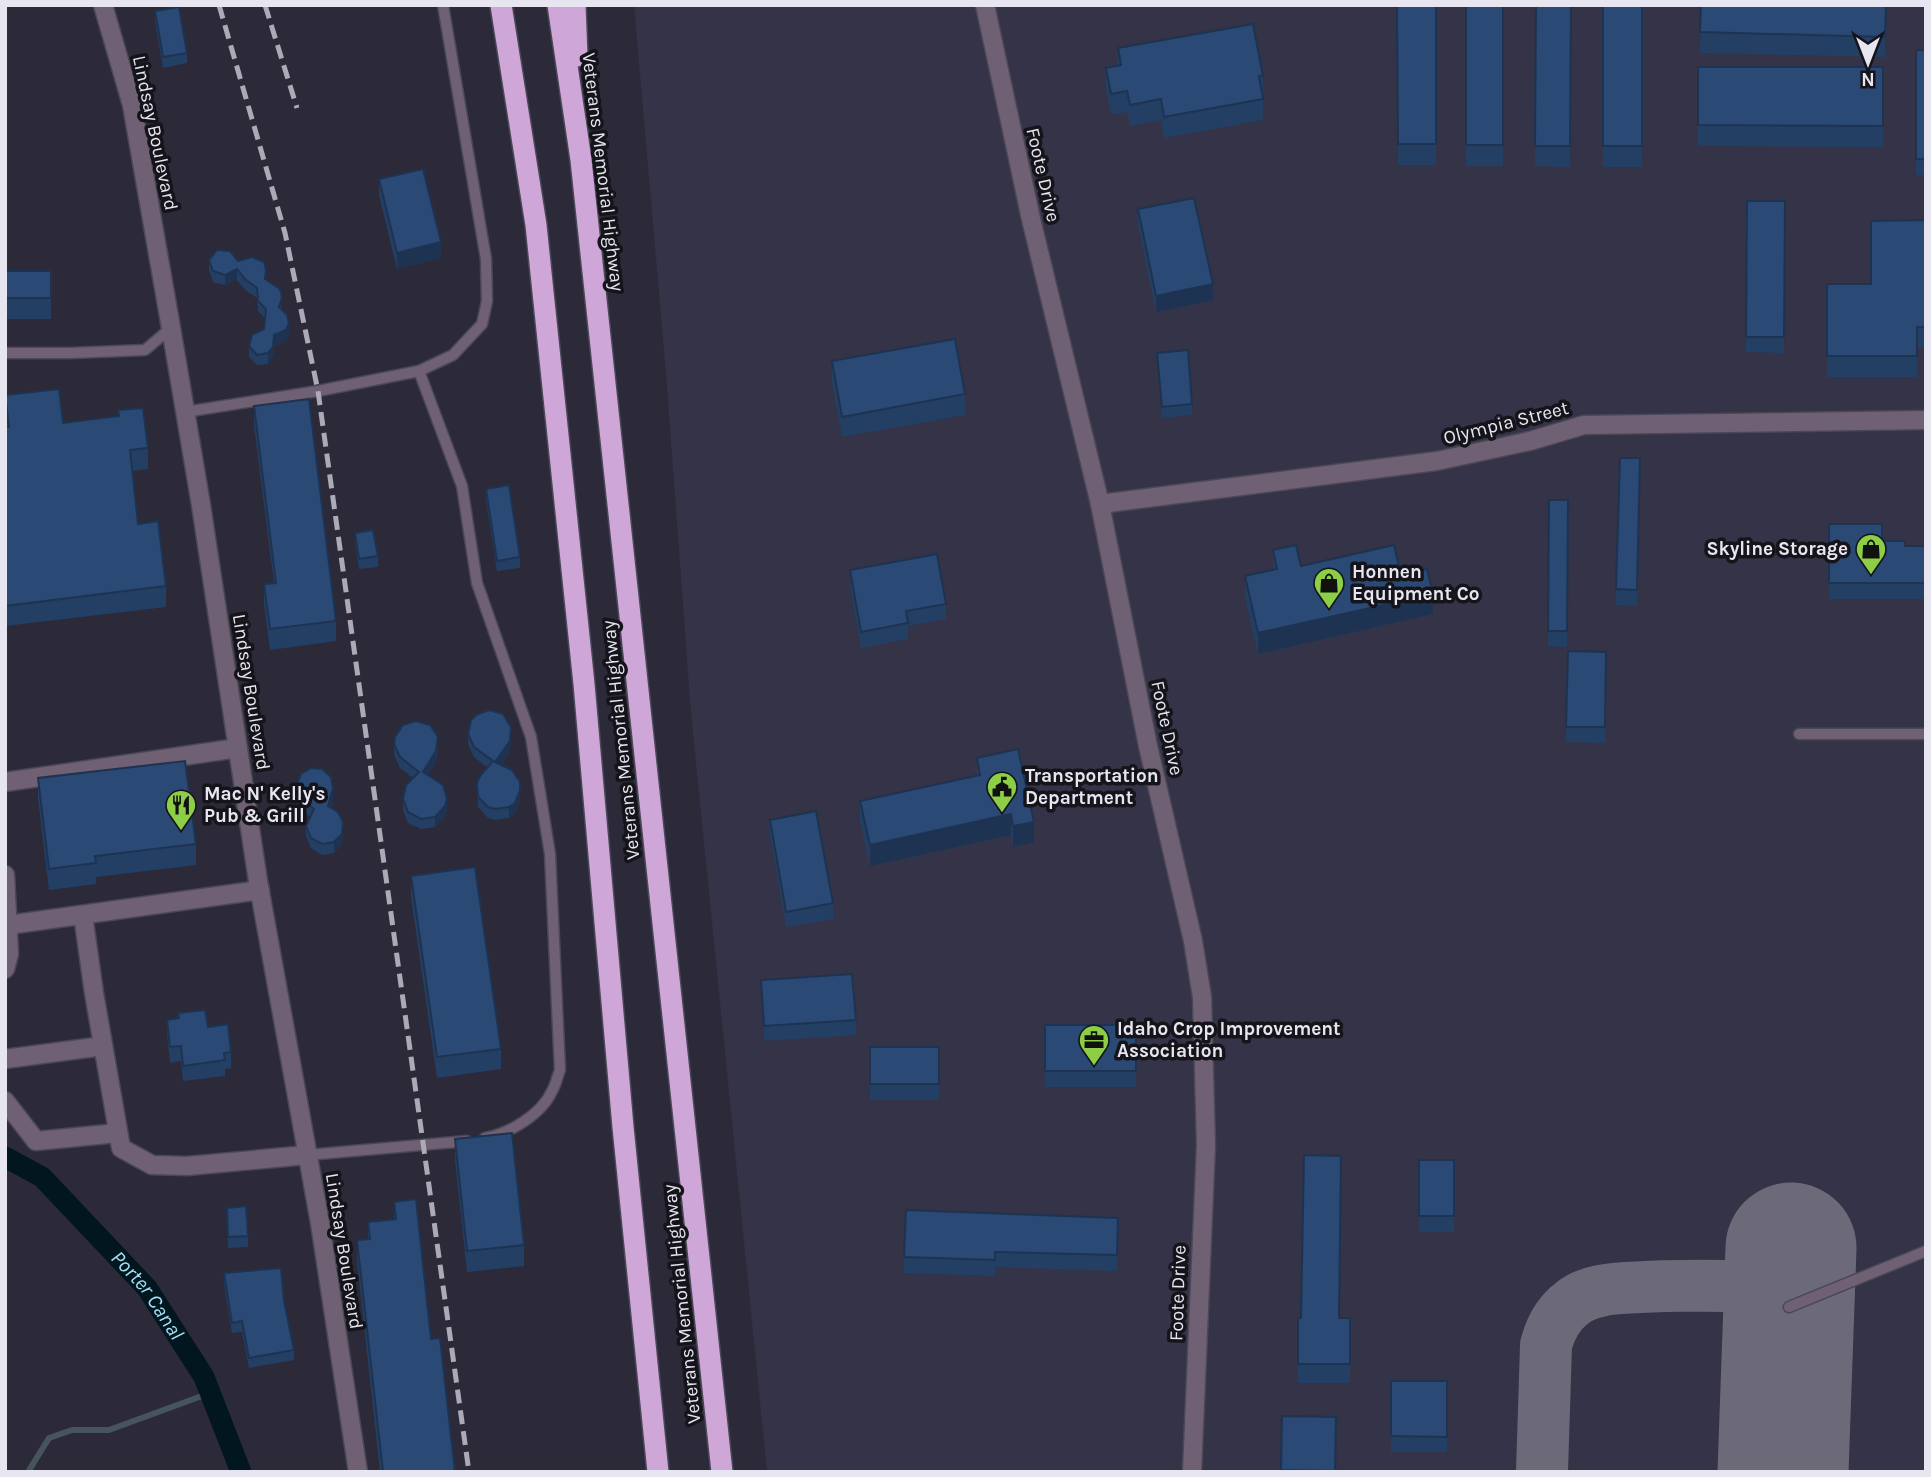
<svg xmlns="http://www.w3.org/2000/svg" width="1931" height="1477" font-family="Karla,sans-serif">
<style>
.built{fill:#343347}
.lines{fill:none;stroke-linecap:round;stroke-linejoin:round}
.stream{stroke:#46545d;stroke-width:6}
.canal{stroke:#01161e;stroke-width:21}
.taxiway{stroke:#6c6a78;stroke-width:52}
.runway{stroke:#6c6a78;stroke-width:131}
.service-casing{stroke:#4a4856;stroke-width:13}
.minor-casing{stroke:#4a4856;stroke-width:21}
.tertiary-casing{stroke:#4a4856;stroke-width:21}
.motorway-casing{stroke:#4a4856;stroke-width:24}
.service{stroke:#706074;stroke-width:10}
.minor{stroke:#706074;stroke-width:18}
.tertiary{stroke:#706074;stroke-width:18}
.motorway{stroke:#cea6d8;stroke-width:21}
.rail{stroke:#abaab6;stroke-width:5;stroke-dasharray:14 7;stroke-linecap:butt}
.wall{fill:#243f64}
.shaded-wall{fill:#1d3351}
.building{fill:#2a4974;stroke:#1d3351;stroke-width:2}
.labels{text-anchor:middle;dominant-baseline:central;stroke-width:7;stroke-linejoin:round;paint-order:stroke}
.street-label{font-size:19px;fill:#e7e6f0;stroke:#14141a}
.poi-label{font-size:19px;font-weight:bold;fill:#e7e6f0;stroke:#14141a;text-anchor:start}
.water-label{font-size:21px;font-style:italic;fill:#a4def5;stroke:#14141a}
</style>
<rect width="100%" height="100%" fill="#2c2a39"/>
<path class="built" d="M634,5H1926V1472H767L691,713L666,373Z"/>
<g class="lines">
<path class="stream" d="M28,1472L49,1438L72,1430H109L210,1393"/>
<path class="canal" id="s1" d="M5,1157L42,1177L147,1288L204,1377L241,1472"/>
<path class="taxiway" d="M1542,1472L1546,1345C1550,1330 1558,1314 1571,1304C1579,1297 1590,1293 1600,1291C1620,1286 1741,1283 1757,1289C1774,1297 1782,1309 1788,1325"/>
<path class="runway" d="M1783,1472L1791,1248"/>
<g class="service-casing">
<g id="service">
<path d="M5,353H71L145,350L171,328"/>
<path d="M419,371L462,486L477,583L531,737L550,854L560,1070C557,1077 556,1085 552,1091C542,1114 509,1134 485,1138"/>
<path d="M185,412L318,391L419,371L453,355L482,324L487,301L486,259L443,5"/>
<path d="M1799,734H1926"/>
<path d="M307,1155L467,1141"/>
<path d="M1789,1307L1926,1251"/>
</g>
</g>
<g class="minor-casing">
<g id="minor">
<path d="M985,5L1031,219L1100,504L1148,746L1193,941L1202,997L1206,1145L1192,1472"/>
<path d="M1100,504L1437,461L1530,441L1584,425L1926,420"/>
<path d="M5,782L238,748"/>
<path d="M5,875L9,954L5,969"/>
<path d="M83,915L94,993L121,1148L152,1165L187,1166L307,1155"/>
<path d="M8,925L260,890"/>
<path d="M5,1059L103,1046"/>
<path d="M5,1101L36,1141L118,1133"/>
</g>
</g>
<g class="tertiary-casing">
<path id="tertiary" d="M103,5L132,105L171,328L201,505L258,881L320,1223L358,1472"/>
</g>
<g class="motorway-casing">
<g id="motorway">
<path d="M501,5L536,225L584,684L623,1127L658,1472"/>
<path d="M558,5L581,160L722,1472"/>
<path d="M575,5L577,56"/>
</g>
</g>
<use href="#service" class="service"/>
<use href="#minor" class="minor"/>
<use href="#tertiary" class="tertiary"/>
<use href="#motorway" class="motorway"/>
<g class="rail">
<path d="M219,5L285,233L318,391L469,1472"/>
<path d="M265,5L297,108"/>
</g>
</g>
<g class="wall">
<path d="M1397,5H1436V165H1398Z"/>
<rect x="1466" y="5" width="37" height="161"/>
<path d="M1536,5H1571L1570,167L1535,166Z"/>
<rect x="1603" y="5" width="39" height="162"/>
<path d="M1701,5H1886L1885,57L1700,53Z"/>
<path d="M155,11L187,53V63L163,68L155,22Z"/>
<path d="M1118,48L1263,76V120L1164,138L1161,120L1130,126L1127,112L1111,115L1106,88V68L1118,65Z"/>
<rect x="1916" y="50" width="10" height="125"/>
<path d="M1698,67H1883V147L1698,146Z"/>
<path d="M379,179L441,258L397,269L379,195Z"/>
<path d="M1747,201H1785L1784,353L1746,352Z"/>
<path d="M1138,209L1213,300L1156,312L1138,225Z"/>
<path d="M1925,220L1926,348H1917V377H1827V284H1871Z"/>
<path d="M209,260L238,261L266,280L282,307L281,309L289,333L286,341L274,346L273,357L268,364L257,365L249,357V346L264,329L265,318L258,311L257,298L245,290L237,280L225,285L213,282L209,270Z"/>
<rect x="5" y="271" width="46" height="48"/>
<path d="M1157,353L1192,404V415L1162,418Z"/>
<path d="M832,361L965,394V415L842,437L832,382Z"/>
<path d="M5,395L63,423L148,448V469L132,471L138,524L166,586V607L5,626V427H6Z"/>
<path d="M254,406L336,621V641L270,650L264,605V584L274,583L254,426Z"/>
<path d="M1640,458L1637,606L1616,605V589Z"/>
<path d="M486,489L520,557V568L497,571L486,500Z"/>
<path d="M1549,500H1568L1567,647L1548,646Z"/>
<path d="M1829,524L1882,541L1905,546H1926V599H1829Z"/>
<path d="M355,533L378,556V567L359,569L355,543Z"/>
<path d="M1273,550L1301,566L1401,575L1433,614L1258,654L1245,597V576L1273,570Z"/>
<path d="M850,570L946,604V619L908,626V639L861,648L850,586Z"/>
<path d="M1606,652L1605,743L1566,742V727Z"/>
<path d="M468,734L511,737L510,751L501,765L520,800L515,814L509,818L495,820L488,818L478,807L477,783L488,768L474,757L468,744Z"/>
<path d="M395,737L438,747L436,762L428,775L447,810L445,817L435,827L421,829L408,823L403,810V799L413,778L400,768L394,755Z"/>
<path d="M977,758L1034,842L1013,847L1011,835L870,866L860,821V801L977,776Z"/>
<path d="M38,778L196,844V865L96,877V884L49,890L38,799Z"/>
<path d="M296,786L333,799L331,808L343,833L342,844L334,853L322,855L311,848L306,836V826L310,817L300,808L296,797Z"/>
<path d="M770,820L833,903V919L786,927L770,835Z"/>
<path d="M411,876L501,1049V1069L437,1078L411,897Z"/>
<path d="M761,980L856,1020V1035L764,1041Z"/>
<path d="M167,1020L208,1027L231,1052V1068L225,1069V1076L183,1081L181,1061L170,1063L167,1035Z"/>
<rect x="1045" y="1025" width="91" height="62"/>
<rect x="870" y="1047" width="69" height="53"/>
<path d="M455,1139L524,1245V1266L467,1272L455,1160Z"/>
<rect x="1419" y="1160" width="35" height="72"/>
<path d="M394,1202L431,1339L455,1472H380L357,1261V1240L368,1239V1222L394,1219Z"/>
<path d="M227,1208L248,1236V1247L228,1248Z"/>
<path d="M1118,1218L1117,1271L995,1267V1276L904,1273V1257Z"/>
<path d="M224,1273L284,1301L294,1350V1360L249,1368L242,1332L232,1333L224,1284Z"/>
<rect x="1298" y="1318" width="52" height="65"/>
<rect x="1391" y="1381" width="56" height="71"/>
<path d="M1336,1417L1335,1472H1281V1470Z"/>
</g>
<g class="shaded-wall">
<path d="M441,242V258L397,269V253Z"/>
<path d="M237,269V280L225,285V275Z"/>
<path d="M1213,284V300L1156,312V296Z"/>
<path d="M289,323V333L286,341L274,346L273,357L268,364V353L274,335Z"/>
<path d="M1433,594V614L1258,654V633Z"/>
<path d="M511,727L510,751L495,773V762Z"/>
<path d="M438,737L436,762L423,783V772Z"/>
<path d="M333,788V799L328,817V806Z"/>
<path d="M520,790V800L515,814L509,818V807Z"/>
<path d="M447,799V810L445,817L435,827V817Z"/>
<path d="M1011,814V835L870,866V845Z"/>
<path d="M343,822L342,844L334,853V842Z"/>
<path d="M1034,822V842L1013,847V826Z"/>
</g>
<g class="building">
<path d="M1397,5H1436V144H1398Z"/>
<rect x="1466" y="5" width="37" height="140"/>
<path d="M1536,5H1571L1570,146H1535Z"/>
<rect x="1603" y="5" width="39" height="141"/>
<path d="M1701,5H1886L1885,37L1700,32Z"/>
<path d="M179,7L187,53L163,57L155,11Z"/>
<path d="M1253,24L1263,76H1259L1263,99L1164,117L1161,99L1130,105L1127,91L1111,94L1106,68L1121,65L1118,48Z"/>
<rect x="1916" y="50" width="10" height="109"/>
<path d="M1698,67H1883V126L1698,125Z"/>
<path d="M423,169L441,242L397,253L379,179Z"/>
<path d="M1194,198L1213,284L1156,296L1138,209Z"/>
<path d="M1747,201H1785L1784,337H1746Z"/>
<path d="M1925,220L1926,327H1917V356H1827V284H1871V221Z"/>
<path d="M217,250L230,251L238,261L252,257L264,262L266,270L265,279L280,289L282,297L279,307L287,315L289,323L286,330L274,335L273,347L268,353L257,355L249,346L252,335L264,329L266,309L258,301L257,288L245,279L237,269L225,275L213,271L209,260Z"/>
<rect x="5" y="271" width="46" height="27"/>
<path d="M955,339L965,394L842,417L832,361Z"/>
<path d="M1188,350L1192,404L1162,407L1157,353Z"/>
<path d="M59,389L63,423L119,416L118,410L143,408L148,448L130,450L138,524L158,521L166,586L5,606V427H9L5,395Z"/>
<path d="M309,399L336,621L270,629L264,584L276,583L254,406Z"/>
<path d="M1620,458H1640L1637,590L1616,589Z"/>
<path d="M509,485L520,557L497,561L486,489Z"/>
<path d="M1549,500H1568L1567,631H1548Z"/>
<path d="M1829,524H1882V541H1905V546H1926V583H1829Z"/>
<path d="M373,530L378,556L359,559L355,533Z"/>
<path d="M1296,545L1301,566L1394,545L1401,575L1427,569L1433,594L1258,633L1245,576L1277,569L1273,550Z"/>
<path d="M937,554L946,604L906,611L908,623L861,632L850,570Z"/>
<path d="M1568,651L1606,652L1605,727H1566Z"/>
<path d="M489,710L503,714L511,727L510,741L495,762L512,770L520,782V790L515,803L509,807L495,809L488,807L478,797L477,783L480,776L493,761L474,747L468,734L471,720L476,715Z"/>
<path d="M416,721L430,725L438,737L436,751L423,772L443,785L447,799L445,806L435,817L421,819L408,812L403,799L406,785L419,772L400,757L394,744L395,737L403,725Z"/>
<path d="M1018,749L1034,822L1013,826L1011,814L870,845L860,801L980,775L977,758Z"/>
<path d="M185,761L196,844L95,856L96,863L49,869L38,778Z"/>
<path d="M311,768L322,769L331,777L333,788L328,806L338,812L343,822L342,834L334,842L322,844L311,838L306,826L314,809L300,798L296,786L301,774Z"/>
<path d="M816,811L833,903L786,912L770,820Z"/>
<path d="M475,867L501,1049L437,1057L411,876Z"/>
<path d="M852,974L856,1020L764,1026L761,980Z"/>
<path d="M205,1010L208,1027L228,1024L231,1052L224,1053L225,1060L183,1066L181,1046L170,1047L167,1020L179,1018L178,1013Z"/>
<rect x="1045" y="1025" width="91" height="46"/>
<rect x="870" y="1047" width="69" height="37"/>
<path d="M512,1133L524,1245L467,1251L455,1139Z"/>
<path d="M1304,1155L1341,1156L1339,1318H1350V1364H1298V1318H1301Z"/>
<rect x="1419" y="1160" width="35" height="56"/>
<path d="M416,1199L431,1339L440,1338L455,1472H383L357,1240L370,1239L368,1222L396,1219L394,1202Z"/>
<path d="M246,1206L248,1236L228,1237L227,1208Z"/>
<path d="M906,1210L1118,1218L1117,1255L995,1252V1260L904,1257Z"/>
<path d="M281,1268L284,1301L294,1350L249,1358L242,1321L232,1323L224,1273Z"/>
<path d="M1391,1381H1447V1437L1391,1436Z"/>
<path d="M1282,1416L1336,1417L1335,1471L1281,1470Z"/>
</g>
<defs>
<g id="shop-pin" transform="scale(1.575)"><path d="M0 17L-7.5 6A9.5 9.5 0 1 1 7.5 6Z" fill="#8cce45" stroke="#14141a"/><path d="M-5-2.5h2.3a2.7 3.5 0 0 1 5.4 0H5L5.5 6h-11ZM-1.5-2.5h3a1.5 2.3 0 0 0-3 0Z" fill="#111"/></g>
<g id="civic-pin" transform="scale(1.575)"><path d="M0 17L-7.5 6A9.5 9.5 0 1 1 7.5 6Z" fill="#8cce45" stroke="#14141a"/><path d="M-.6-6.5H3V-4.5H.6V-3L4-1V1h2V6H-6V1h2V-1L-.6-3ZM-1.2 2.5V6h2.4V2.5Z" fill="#111"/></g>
<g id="restaurant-pin" transform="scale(1.575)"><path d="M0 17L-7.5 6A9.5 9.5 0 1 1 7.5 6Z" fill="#8cce45" stroke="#14141a"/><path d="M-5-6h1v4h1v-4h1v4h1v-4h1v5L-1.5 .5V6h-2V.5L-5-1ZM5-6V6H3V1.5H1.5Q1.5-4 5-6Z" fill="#111"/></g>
<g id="office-pin" transform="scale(1.575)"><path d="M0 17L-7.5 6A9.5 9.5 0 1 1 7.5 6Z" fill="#8cce45" stroke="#14141a"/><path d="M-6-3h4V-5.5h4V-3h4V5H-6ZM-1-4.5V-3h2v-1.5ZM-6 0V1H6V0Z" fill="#111"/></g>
</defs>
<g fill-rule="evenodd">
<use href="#shop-pin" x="1871" y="549"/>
<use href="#shop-pin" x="1329" y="583"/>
<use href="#civic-pin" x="1002" y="787"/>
<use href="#restaurant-pin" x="181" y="805"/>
<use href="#office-pin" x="1094" y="1040"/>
</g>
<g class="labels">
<g class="street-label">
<text transform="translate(155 133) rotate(78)">Lindsay Boulevard</text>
<text transform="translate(603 172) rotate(83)">Veterans Memorial Highway</text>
<text transform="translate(1043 175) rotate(77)">Foote Drive</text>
<text transform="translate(1506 423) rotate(-14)">Olympia Street</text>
<text transform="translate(251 692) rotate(81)">Lindsay Boulevard</text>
<text transform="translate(1167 728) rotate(78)">Foote Drive</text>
<text transform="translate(621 740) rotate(-96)">Veterans Memorial Highway</text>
<text transform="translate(344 1251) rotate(81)">Lindsay Boulevard</text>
<text transform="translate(1178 1293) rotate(-88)">Foote Drive</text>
<text transform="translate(682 1304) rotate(-96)">Veterans Memorial Highway</text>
</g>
<g class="poi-label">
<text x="1848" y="549" text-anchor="end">Skyline Storage</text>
<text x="1352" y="572">Honnen<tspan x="1352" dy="22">Equipment Co</tspan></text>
<text x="1025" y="776">Transportation<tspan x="1025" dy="22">Department</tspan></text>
<text x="204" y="794">Mac N' Kelly's<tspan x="204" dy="22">Pub &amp; Grill</tspan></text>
<text x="1117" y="1029">Idaho Crop Improvement<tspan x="1117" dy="22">Association</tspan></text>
</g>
<g class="water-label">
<text stroke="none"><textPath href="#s1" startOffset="201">Porter Canal</textPath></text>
</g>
</g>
<rect width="1931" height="1477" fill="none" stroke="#e7e6f0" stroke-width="14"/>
<g transform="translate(1868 63) rotate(180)" stroke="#14141a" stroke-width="5" paint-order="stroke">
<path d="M0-5L12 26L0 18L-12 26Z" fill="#e7e6f0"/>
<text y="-10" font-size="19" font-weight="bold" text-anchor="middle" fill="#e7e6f0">N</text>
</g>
</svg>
